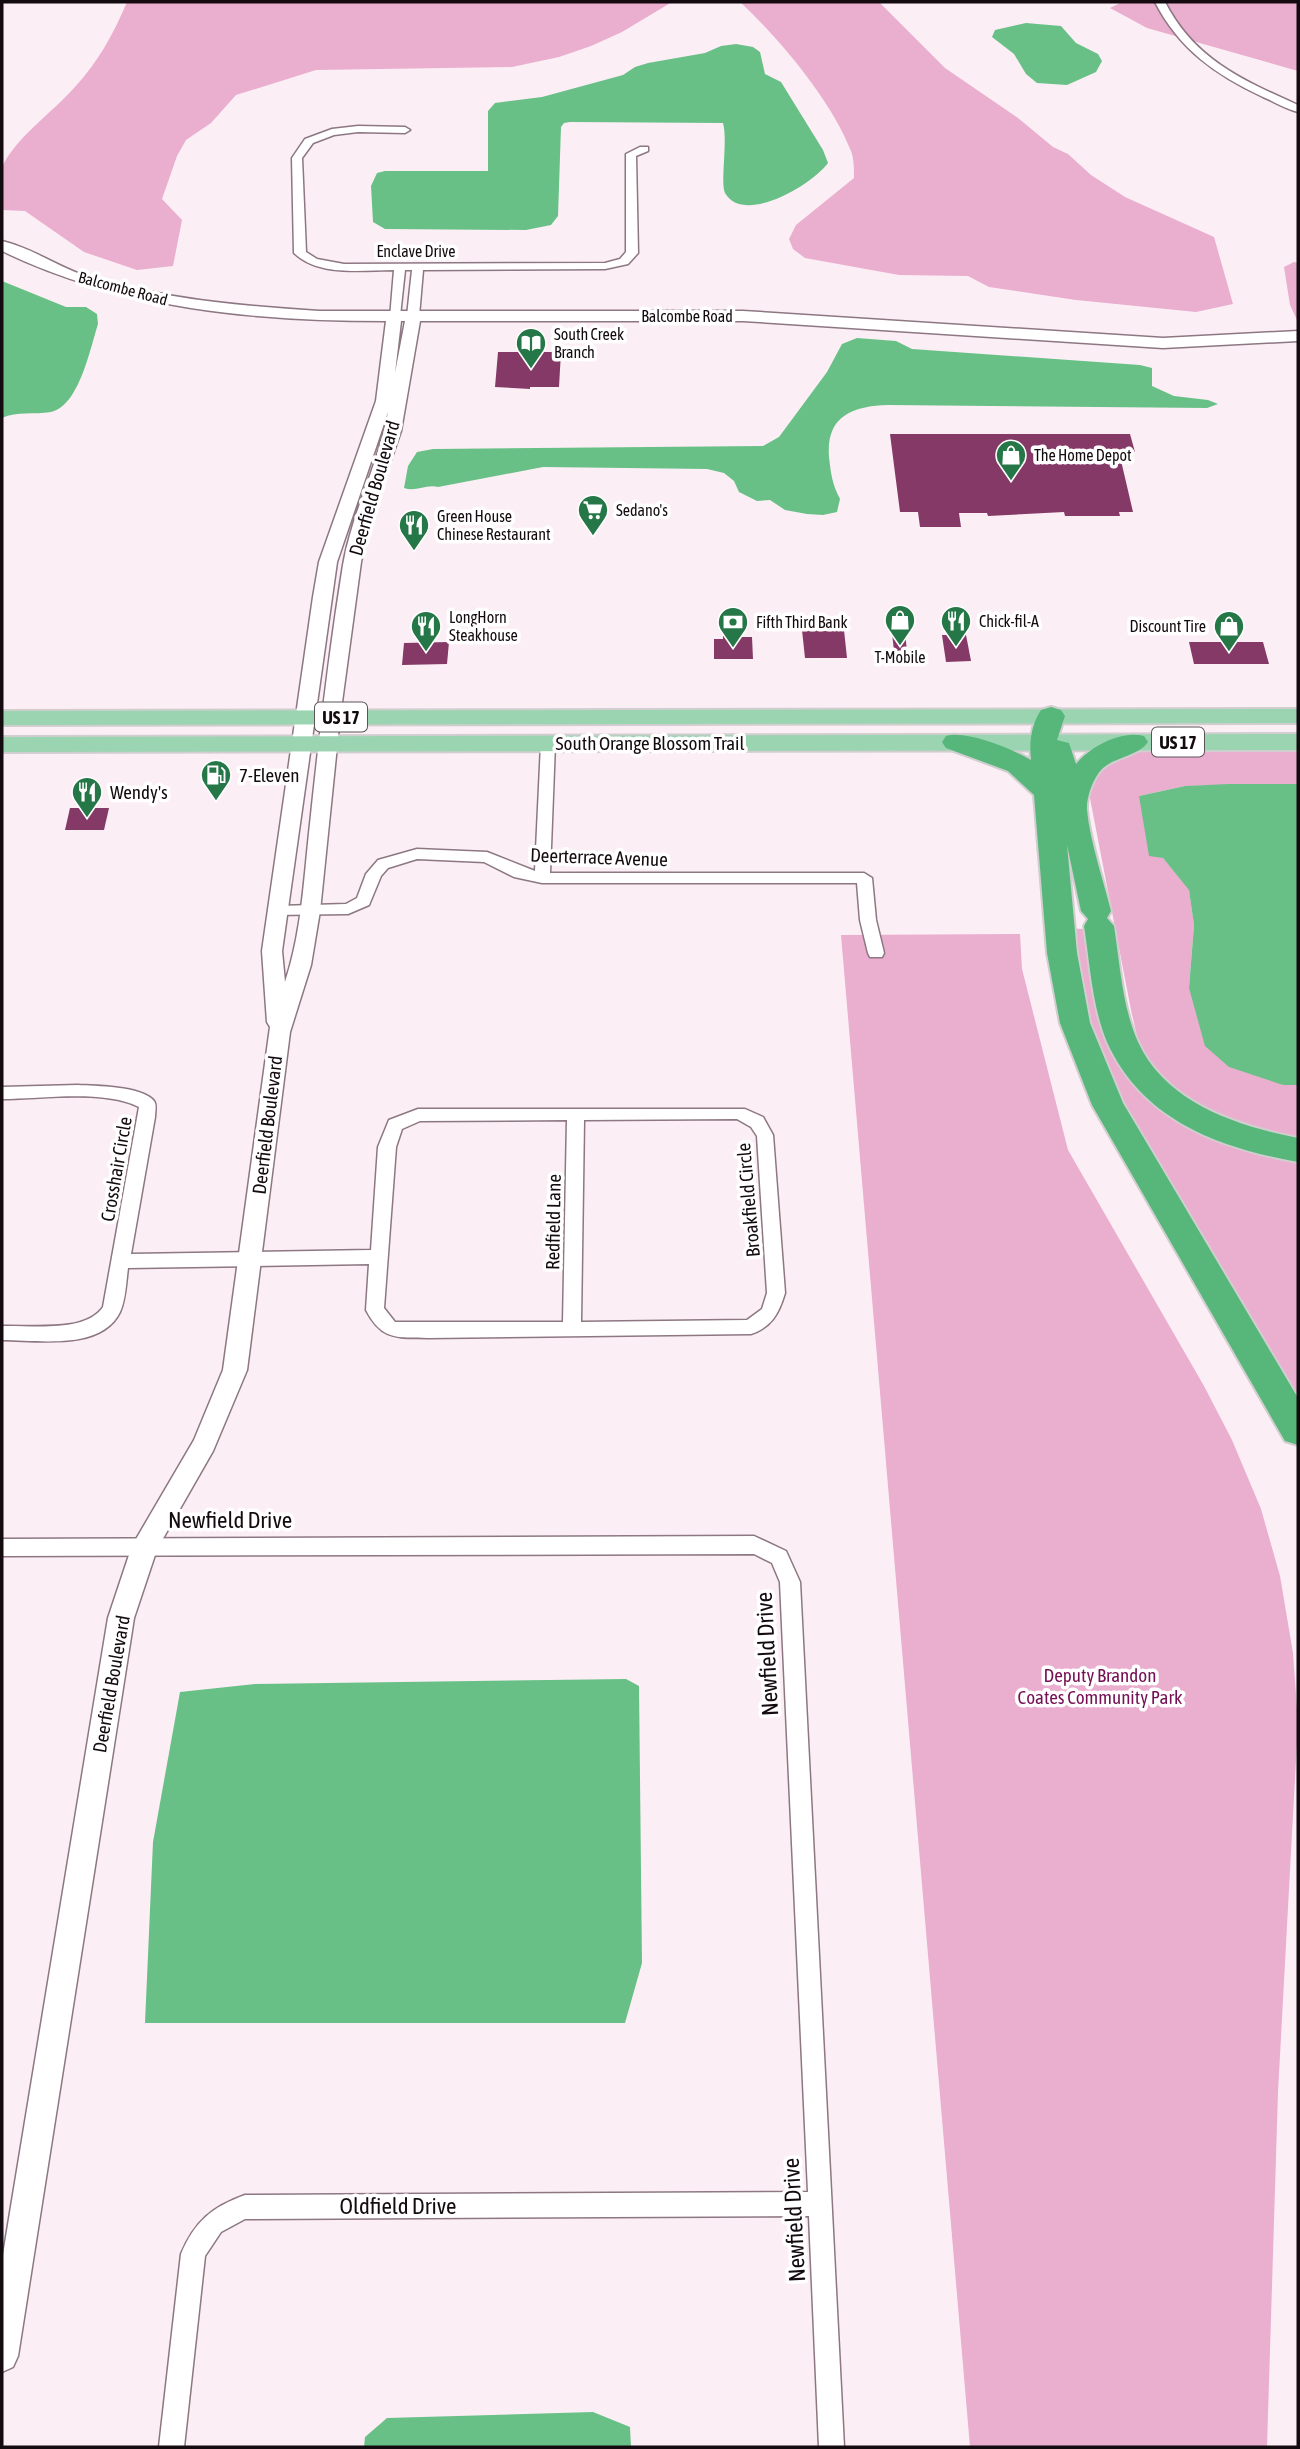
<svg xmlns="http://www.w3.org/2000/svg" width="1300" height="2449" font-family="'Asap Condensed',sans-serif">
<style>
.green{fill:#eaaecf}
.water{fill:#68c087}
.building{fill:#853967}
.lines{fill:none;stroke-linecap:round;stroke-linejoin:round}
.minor-casing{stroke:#8c7782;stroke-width:3}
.tertiary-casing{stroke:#8c7782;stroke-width:3}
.primary-casing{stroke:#d0cecf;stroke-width:4}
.motorway-casing{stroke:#d0cecf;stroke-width:4}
.minor{fill:#fff;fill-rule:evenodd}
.tertiary{fill:#fff;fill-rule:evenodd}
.primary{fill:#9ad4b0;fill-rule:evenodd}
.motorway{fill:#57b77b;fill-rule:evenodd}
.labels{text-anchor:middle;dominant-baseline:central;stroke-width:7;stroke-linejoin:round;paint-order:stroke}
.far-street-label{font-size:16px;fill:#130b0f;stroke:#fff}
.far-poi-label{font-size:16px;fill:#130b0f;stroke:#fff;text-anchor:start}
.shield{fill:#fff;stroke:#5a5457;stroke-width:2}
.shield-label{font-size:18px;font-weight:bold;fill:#130b0f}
.street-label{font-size:19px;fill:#130b0f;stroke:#fff}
.poi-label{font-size:19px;fill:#130b0f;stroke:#fff;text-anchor:start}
.park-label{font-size:19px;fill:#751054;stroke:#fff}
.near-street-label{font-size:23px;fill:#130b0f;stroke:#fff}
</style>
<rect width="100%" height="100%" fill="#fceef5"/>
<g class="green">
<path d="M127,2H672L622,32L591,46L559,57L512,67L316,70L236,95L211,123L186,140L177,156L162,199L182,220L173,266L137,270L84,252L25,211L2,210C2,199 0,177 2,167C17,136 51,114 74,88C98,62 113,35 127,2Z"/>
<path d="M740,2H879L945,68L1018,118L1053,147L1068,154L1091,175L1125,197L1214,237L1233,304L1196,312L1076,300L989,287L968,276L899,275L805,258L793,249L789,239L796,225L854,178C854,169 854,159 851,151C831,100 780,39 740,2Z"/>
<path d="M1122,2H1298V71L1147,28L1110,8Z"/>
<path d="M1294,262L1298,263V322L1290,305L1284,267Z"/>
<path d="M1298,751V784L1185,786L1139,796L1163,858L1189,889L1194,925L1189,988L1282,1085H1298V1138C1238,1132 1170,1102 1141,1046C1136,1036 1135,1025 1132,1015L1088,788L1089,773L1122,753L1136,752Z"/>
<path d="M1067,928L1083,929L1106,1030L1197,1131L1252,1152L1298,1160V1415L1101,1080Z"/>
<path d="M1020,934L1022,969L1068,1150L1204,1386L1232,1440L1261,1509L1280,1576L1293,1653L1298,1723L1278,2092L1267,2447H970L841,935Z"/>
</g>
<g class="water">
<path d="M1026,23L1061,26L1076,43L1098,54L1102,61L1096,72L1067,85L1037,83L1026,74L1014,54L992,37L995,30Z"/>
<path d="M736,44L753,47L760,52L765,74L781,82L823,150L828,163C813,184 744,226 725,193C720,183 728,140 723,123L570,122L564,123L561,127L558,216L551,225L526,230L385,229L373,222L371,186L377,173L385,171H488V111L495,103L542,97L623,75L635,67L648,63L705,53L721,46Z"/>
<path d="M2,281L66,307H86L97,314L98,324C90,349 79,406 51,412C34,415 17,411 2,418Z"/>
<path d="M857,338L896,341L912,349L1140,365L1152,368V386L1174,396L1208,400L1218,404L1207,408L888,405C851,406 826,417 829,457C831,474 832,484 840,499L837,512L823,515L807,514L785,510L770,500L757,501L739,492L734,481L724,473L707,469L543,467L438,487C426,484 416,492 404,488L408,466L417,452L433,449L763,446L779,437L827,372L842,344Z"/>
<path d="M1229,784H1298V1085H1283L1229,1067L1205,1046L1189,988L1194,925L1189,890L1163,858L1149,856L1139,796L1185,786Z"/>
<path d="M626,1679L639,1686L642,1963L625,2023H145L153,1842L180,1692L255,1684Z"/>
<path d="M593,2412L630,2427L631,2447H364L365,2437L387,2418Z"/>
</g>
<g class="building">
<path d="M498,352H561L559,387H530V389L495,387Z"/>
<path d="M890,434H1130L1135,452H1119L1133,512H1119L1120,516H1065L1064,512L988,516L987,513H959L961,527H920L918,512H900Z"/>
<path d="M723,623H740L741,637H752L753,659H714V639H723Z"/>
<path d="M802,630H844L847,658H805Z"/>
<path d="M892,633H905L908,660H895Z"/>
<path d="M942,635H966L971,661L946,662Z"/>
<path d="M449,642L447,664L402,665L404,643Z"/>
<path d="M1189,642H1263L1269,664H1194Z"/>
<path d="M70,808H109L104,830H65Z"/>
</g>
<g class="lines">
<g class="minor-casing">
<g id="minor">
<path d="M1155,2H1165C1194,59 1242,80 1298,105V112C1286,109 1275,102 1263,97C1216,75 1179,49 1155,2Z"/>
<path d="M358,126L405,127L410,130L405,133L358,132L334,135L313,143L302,158L306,252L317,259L344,264L605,263L620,259L626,252V154L640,147H648V151L636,156L638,253L628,264L605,269L423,270L419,316L413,320L407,316L412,270H405L400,316L390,318L394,270C362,270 319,277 294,253L292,158L305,139L332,129Z"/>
<path d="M548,739L555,744L550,873H864L872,878L876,920L884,953L882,957H870L868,953L860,920L857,883H542L514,877L484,862L417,859L388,868L381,876L369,905L348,914L273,915L270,911L278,906L346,904L357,898L366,874L378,860L417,849L487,852L535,871L541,744Z"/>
<path d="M78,1085C95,1086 142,1086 154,1101C157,1105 155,1112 155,1117L131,1254L371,1250L378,1147L389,1120L418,1109H745L763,1117L773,1135L785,1293C779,1313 772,1327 751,1334L428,1338C397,1337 382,1341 366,1310L369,1264L128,1268C126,1282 126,1299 120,1312C101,1351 38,1340 2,1340V1326C32,1325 85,1333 103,1307L139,1107C103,1089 42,1099 2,1099V1087ZM737,1119L751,1127L757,1136L767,1293L762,1309L747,1320L581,1322L584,1120ZM567,1120L563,1322H395L384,1308L396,1147L402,1129L420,1121Z"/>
<path d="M754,1536L786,1551L800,1582L844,2447H819L809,2216L245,2219L221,2232L205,2256L184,2447H159L181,2254C195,2221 212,2207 245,2195L808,2192L780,1582L772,1563L754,1554L2,1556V1539Z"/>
</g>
</g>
<g class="tertiary-casing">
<path id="tertiary" d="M2,241C30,247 58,267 86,276C162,299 240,306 319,311H743L1163,338L1298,331V341L1163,348L743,321H420L401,431L372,515L361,562L340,717L320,911L311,965L290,1032L247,1370L213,1451L157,1549L134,1618L18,2356L13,2367L2,2372V2261L108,1618L132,1546L194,1440L223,1370L270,1027L267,1022L262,951L313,597L319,562L376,401L386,321C254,321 122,309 2,251ZM401,321H405L395,373ZM388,412C379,464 352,512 343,565C329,651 319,738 310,824C304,876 302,932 285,982L282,951L337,562Z"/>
</g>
<g class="primary-casing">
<g id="primary">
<path d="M1298,709V723L2,725V711Z"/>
<path d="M1298,734V750L2,752V737Z"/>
</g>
</g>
<g class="motorway-casing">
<path id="motorway" d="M1051,707L1061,710L1065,716L1057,740L1069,743L1076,764C1091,746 1121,730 1144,736L1148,742C1139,756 1114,757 1102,769C1093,778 1086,798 1087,810C1090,842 1103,879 1111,911L1107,918L1114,926C1120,964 1122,1006 1138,1042C1166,1103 1237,1126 1298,1138V1162C1219,1148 1142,1120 1107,1042C1092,1006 1090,964 1084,926L1088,919L1081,911L1067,845L1077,953L1090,1023L1123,1103L1298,1398V1445L1285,1441L1092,1105L1060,1023L1047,953L1034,795L1008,771L946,748L942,742L946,736C967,730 1012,749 1031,760C1029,743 1031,725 1041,710Z"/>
</g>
<use href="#minor" class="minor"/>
<use href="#tertiary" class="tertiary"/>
<use href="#primary" class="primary"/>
<use href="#motorway" class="motorway"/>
</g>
<defs>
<g id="library-pin" transform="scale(1.575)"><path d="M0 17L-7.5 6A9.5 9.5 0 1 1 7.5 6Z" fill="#267748" stroke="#fff"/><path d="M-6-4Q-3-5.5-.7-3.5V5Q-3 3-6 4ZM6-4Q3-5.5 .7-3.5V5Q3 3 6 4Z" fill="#fff"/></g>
<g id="shop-pin" transform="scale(1.575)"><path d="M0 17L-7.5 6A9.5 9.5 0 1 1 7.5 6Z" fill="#267748" stroke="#fff"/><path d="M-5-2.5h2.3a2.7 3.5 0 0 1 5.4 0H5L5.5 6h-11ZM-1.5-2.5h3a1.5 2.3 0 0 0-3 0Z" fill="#fff"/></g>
<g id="supermarket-pin" transform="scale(1.575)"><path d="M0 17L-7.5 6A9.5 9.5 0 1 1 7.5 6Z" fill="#267748" stroke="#fff"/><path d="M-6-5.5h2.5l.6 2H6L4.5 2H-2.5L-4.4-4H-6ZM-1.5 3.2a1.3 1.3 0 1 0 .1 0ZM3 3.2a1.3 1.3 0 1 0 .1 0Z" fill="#fff"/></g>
<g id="restaurant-pin" transform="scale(1.575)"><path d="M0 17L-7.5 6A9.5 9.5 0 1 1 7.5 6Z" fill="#267748" stroke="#fff"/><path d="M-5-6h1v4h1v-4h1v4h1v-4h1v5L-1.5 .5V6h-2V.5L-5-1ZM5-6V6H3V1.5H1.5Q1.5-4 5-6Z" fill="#fff"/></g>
<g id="bank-pin" transform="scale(1.575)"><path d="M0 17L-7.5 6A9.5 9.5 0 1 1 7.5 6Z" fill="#267748" stroke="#fff"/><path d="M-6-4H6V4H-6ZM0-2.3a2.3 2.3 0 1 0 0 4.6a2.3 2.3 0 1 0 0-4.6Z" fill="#fff"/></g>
<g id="fuel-pin" transform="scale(1.575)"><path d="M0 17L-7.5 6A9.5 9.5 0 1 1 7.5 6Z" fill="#267748" stroke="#fff"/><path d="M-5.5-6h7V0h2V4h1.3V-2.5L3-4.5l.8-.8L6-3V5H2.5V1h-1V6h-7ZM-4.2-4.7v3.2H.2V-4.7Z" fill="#fff"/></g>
</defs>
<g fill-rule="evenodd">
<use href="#library-pin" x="531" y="343"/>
<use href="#shop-pin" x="1011" y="455"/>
<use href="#supermarket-pin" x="593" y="510"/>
<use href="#restaurant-pin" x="414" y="525"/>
<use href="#shop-pin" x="900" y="620"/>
<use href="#restaurant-pin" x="956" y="621"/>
<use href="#bank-pin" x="733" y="622"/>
<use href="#restaurant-pin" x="426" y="626"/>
<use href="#shop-pin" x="1229" y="626"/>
<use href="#fuel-pin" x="216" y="775"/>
<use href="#restaurant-pin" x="87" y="792"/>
</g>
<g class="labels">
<g class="far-street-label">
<text x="416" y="251">Enclave Drive</text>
<text transform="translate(123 288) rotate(15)">Balcombe Road</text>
<text x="687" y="316">Balcombe Road</text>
</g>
<g class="far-poi-label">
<text x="554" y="334">South Creek<tspan x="554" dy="18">Branch</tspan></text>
<text x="1034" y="455">The Home Depot</text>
<text x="616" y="510">Sedano's</text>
<text x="437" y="516">Green House<tspan x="437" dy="18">Chinese Restaurant</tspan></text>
<text x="449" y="617">LongHorn<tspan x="449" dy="18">Steakhouse</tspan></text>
<text x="979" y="621">Chick-fil-A</text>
<text x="756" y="622">Fifth Third Bank</text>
<text x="1206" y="626" text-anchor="end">Discount Tire</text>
<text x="900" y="657" text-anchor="middle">T-Mobile</text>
</g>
<g class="shield">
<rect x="315" y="702.5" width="52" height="29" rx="5"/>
<rect x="1152" y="727.5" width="52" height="29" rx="5"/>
</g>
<g class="shield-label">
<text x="341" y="717">US 17</text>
<text x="1178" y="742">US 17</text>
</g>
<g class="street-label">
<text transform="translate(374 488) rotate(-74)">Deerfield Boulevard</text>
<text x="650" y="743">South Orange Blossom Trail</text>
<text transform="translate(599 857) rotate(2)">Deerterrace Avenue</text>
<text transform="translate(267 1125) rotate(-83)">Deerfield Boulevard</text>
<text transform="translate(116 1169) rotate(-80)">Crosshair Circle</text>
<text transform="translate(748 1200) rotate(-95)">Broakfield Circle</text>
<text transform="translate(553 1222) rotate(-89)">Redfield Lane</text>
<text transform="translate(111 1684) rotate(-80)">Deerfield Boulevard</text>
</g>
<g class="poi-label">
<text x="239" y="775">7-Eleven</text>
<text x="110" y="792">Wendy's</text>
</g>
<g class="park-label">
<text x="1100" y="1675">Deputy Brandon<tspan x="1100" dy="22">Coates Community Park</tspan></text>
</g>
<g class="near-street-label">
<text x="230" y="1520">Newfield Drive</text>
<text transform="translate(767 1654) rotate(-93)">Newfield Drive</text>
<text x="398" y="2206">Oldfield Drive</text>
<text transform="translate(794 2220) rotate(-93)">Newfield Drive</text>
</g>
</g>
<rect width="1300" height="2449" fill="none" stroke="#130b0f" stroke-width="7"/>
</svg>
